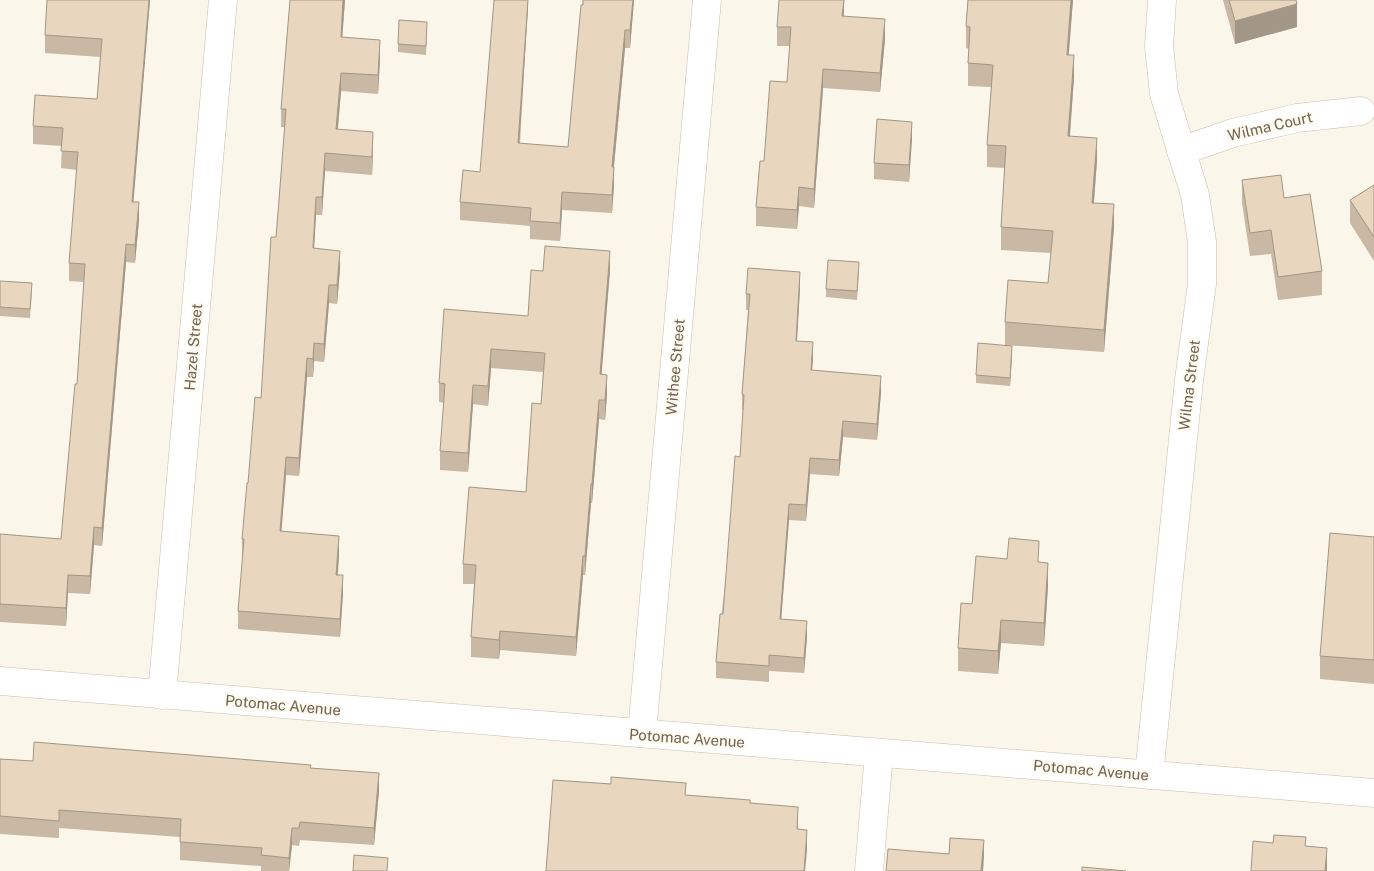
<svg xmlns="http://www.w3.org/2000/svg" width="1374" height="871" font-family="'Public Sans',sans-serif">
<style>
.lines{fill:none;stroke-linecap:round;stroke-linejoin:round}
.street-casing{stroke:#c8bead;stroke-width:29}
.street{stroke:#fff;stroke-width:28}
.wall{fill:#c8b8a4}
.shaded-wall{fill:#a29686}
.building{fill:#e8d6bf;stroke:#a29686}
.labels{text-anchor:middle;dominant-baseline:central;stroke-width:4;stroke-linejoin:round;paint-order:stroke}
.street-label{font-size:15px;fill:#72614f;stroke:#fdfaef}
</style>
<rect width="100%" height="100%" fill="#faf6e9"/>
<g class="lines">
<g class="street-casing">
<g id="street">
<path d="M1181,151L1233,133L1297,118L1361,111"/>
<path d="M0,681L1374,793"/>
<path d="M162,695L223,0"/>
<path d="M642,733L707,0"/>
<path d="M1149,775L1189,380L1202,284V242L1195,195L1164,94L1159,46L1162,0"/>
<path d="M869,871L879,753"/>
</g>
</g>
<use href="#street" class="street"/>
</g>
<g class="wall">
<path d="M150,0L133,202L139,220L135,263L126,262L102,546L94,545L90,594L68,593L66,626L0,622V540L61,539L77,384L84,282L69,281V263L77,170L61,168L62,146L33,144V126L97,99L100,57L45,53V35Z"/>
<path d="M345,0L342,37L380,59L378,94L341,91L338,129L373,150L372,175L325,171L322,215H316L314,248L340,269L337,304L329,303L324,362L314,361L313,377H307L299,476L286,475L281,531L339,555L338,575L343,593L340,637L238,629V611L243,557H242V539L248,483L261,398L276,237L285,127H281V109Z"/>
<path d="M528,0L520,144L568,147L583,0H634L630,48H625L614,167V185L612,213L562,210L560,241L530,239V226L460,220V202L480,172Z"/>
<path d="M844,0V16L885,39L880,92L823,88L814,208L799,206L797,229L756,226V207L764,161L787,82L790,46H777V27Z"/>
<path d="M968,0H1073L1068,55L1074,77L1070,136L1097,160L1094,203L1114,227L1104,352L1005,345V322L1048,283L1051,253L1001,250V227L1005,168L987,167V145L991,87L968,86V63L969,49L966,48V26Z"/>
<path d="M1223,0H1296L1297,27L1235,44Z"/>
<path d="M427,30L426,55L398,52V44Z"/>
<path d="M912,138L909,182L874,179V163Z"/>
<path d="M1242,180L1284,198L1322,271V295L1278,300L1271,254L1250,256L1242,203Z"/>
<path d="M1374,185V261L1350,223V200Z"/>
<path d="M610,270L601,375L607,394L605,420L599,419L592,503H591L585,575H583L576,656L500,650L499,659L471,657V637L474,584H463V564L526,492L541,404L543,372L491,368L488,406L473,404L468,472L440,470V451L444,403L439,402V383L528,316L543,271Z"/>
<path d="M859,271L857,300L826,297V289Z"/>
<path d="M0,281L32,291L30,318L0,316Z"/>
<path d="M800,288L797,341L813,358L812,370L881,392L877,440L843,437L839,476L810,474L806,521L789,520L781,619L807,637L804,673L769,671V682L716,678V662L740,457L743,410H742V394L748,310H746V294Z"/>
<path d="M1012,354L1010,386L976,383V375Z"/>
<path d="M1374,537V684L1320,679V656Z"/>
<path d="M1039,562L1048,586L1044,646L1001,643L998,674L958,671V648L972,604Z"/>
<path d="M0,759L33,761L311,768L379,791L374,845L300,840L299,846L292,845L289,871H261V866L180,860V837L59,828V838L0,834Z"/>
</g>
<g class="shaded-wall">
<path d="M149,0H150L132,220V202Z"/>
<path d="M343,0H345L341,55V37Z"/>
<path d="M528,0V10L518,161V143Z"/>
<path d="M633,0H634L630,48V30Z"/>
<path d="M844,0V10L842,35V16Z"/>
<path d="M1071,0H1073L1067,77V55Z"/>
<path d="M1297,4V27L1235,44V21Z"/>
<path d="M885,19V39L880,92V73Z"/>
<path d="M625,30V48L612,185V167Z"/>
<path d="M380,40V59L378,94V75Z"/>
<path d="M1074,55V77L1068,158V136Z"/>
<path d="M823,69V88L814,208V189Z"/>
<path d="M341,73V91L336,147V129Z"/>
<path d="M912,122V138L909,182V165Z"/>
<path d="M373,132V150L372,175V157Z"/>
<path d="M1097,138V160L1092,225V203Z"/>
<path d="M325,153V171L322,215V197Z"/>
<path d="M614,167V185L612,213V195Z"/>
<path d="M799,187V206L797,229V210Z"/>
<path d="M562,192V210L560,241V223Z"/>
<path d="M316,197V215L313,266V248Z"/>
<path d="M139,202V220L135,263V245Z"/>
<path d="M1114,204V227L1104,352V330Z"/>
<path d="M126,244V262L102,546V528Z"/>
<path d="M340,251V269L337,304V285Z"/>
<path d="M610,251V270L600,394V374Z"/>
<path d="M800,272V288L796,357V341Z"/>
<path d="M329,285V303L324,362V344Z"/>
<path d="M813,342V358L811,385V370Z"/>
<path d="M314,343V361L313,377V359Z"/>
<path d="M1012,346V354L1010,386V378Z"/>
<path d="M491,349V368L488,406V386Z"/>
<path d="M307,358V377L299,476V458Z"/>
<path d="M607,375V394L605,420V400Z"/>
<path d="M881,376V392L877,440V424Z"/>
<path d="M473,385V404L468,472V453Z"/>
<path d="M599,400V419L592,503V484Z"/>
<path d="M843,421V437L839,476V460Z"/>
<path d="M286,457V475L280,549V531Z"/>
<path d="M810,458V474L806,521V505Z"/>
<path d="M591,484V503L585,575V556Z"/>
<path d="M789,504V520L780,635V619Z"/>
<path d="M94,527V545L90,594V576Z"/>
<path d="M339,536V555L336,593V575Z"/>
<path d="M583,556V575L576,656V637Z"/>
<path d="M1048,563V586L1044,646V623Z"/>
<path d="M68,575V593L66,626V608Z"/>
<path d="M343,575V593L340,637V619Z"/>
<path d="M1001,620V643L998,674V651Z"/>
<path d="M807,621V637L804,673V658Z"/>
<path d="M500,631V650L499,659V640Z"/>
<path d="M379,773V791L374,845V828Z"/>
<path d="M798,807V827L797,849V829Z"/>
<path d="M292,828V845L289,871V858Z"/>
<path d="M807,830V850L805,871H804Z"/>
<path d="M984,840V857L983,871H981Z"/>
<path d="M1327,848V871H1325Z"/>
</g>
<g class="building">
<path d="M47,0H149L132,202H139L135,245L126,244L102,528L94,527L90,576L68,575L66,608L0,604V534L61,539L75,384H77L85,264L69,263L78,152L61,151L63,128L33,126L35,95L97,99L102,39L45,35Z"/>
<path d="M290,0H343L341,37L380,40L378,75L341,73L336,129L373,132L372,157L325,153L322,197H316L313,248L340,251L337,285H329L324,344L314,343L313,359L307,358L299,458L286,457L280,531L339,536L336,575H343L340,619L238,611L244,539H242L247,483H248L255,397L261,398L271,237H276L279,200L286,109H281Z"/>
<path d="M494,0H528L518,143L568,147L581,5H583V0H633L630,30H625L612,167H614L612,195L562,192L560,223L530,221L531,208L460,202L463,170L480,172Z"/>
<path d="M779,0H844L842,16L885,19L880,73L823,69L814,189L799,187L797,210L756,207L760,161H764L770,81L787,82L791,27H777Z"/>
<path d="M968,0H1071L1067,55H1074L1068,136L1097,138L1092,203L1114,204L1104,330L1005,322L1008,280L1048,283L1053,231L1001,227L1006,146L987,145L993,65L968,63L970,27L966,26Z"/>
<path d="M1229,0H1296L1297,4L1235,21Z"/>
<path d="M399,20L427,22L426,46L398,44Z"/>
<path d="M877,119L912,122L909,165L874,163Z"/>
<path d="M1281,175L1284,198L1310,194L1322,271L1278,277L1271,230L1250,233L1242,180Z"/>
<path d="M1374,185V237L1350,200Z"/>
<path d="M545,246L610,251L600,374L607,375L605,400H599L592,484H591L585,556H583L576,637L500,631L499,640L471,637L476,565L463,564L469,487L526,492L532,403L541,404L545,353L491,349L488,386L473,385L468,453L440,451L445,384L439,383L444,309L528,316L531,270L543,271Z"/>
<path d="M828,260L859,262L857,291L826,289Z"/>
<path d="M748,268L800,272L796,341L813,342L811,370L881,376L877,424L843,421L839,460L810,458L806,505L789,504L780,619L807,621L804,658L769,655V666L716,662L720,614H723L735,456L740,457L744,395L742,394L750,294H746Z"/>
<path d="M0,281L32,283L30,309L0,307Z"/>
<path d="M978,343L1012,346L1010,378L976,375Z"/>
<path d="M1330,533L1374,537V660L1320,656Z"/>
<path d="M1009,538L1039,541L1038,562L1048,563L1044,623L1001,620L998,651L958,648L961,603L972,604L976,556L1007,559Z"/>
<path d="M34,742L311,765L310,768L379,773L374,828L300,822L299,828H292L289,858L261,855L262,848L180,842L181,819L59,810V821L0,816V759L33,761Z"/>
<path d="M611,777L686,783L685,795L750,800V803L798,807L797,829L807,830L804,871H546L553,780L611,784Z"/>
<path d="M1274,835L1306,837L1305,846L1327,848L1325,871H1251L1253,841L1273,843Z"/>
<path d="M950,838L984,840L981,871H886L888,849L949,854Z"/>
<path d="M354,855L388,858L387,871H353Z"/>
<path d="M1082,867L1126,871H1082Z"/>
</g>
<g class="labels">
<g class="street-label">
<text transform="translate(1270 126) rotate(-13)">Wilma Court</text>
<text transform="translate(193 347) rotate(-85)">Hazel Street</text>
<text transform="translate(675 367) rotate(-85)">Withee Street</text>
<text transform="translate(1189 385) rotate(-83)">Wilma Street</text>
<text transform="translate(283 705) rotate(5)">Potomac Avenue</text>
<text transform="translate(687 738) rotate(4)">Potomac Avenue</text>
<text transform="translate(1091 770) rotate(5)">Potomac Avenue</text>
</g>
</g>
</svg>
